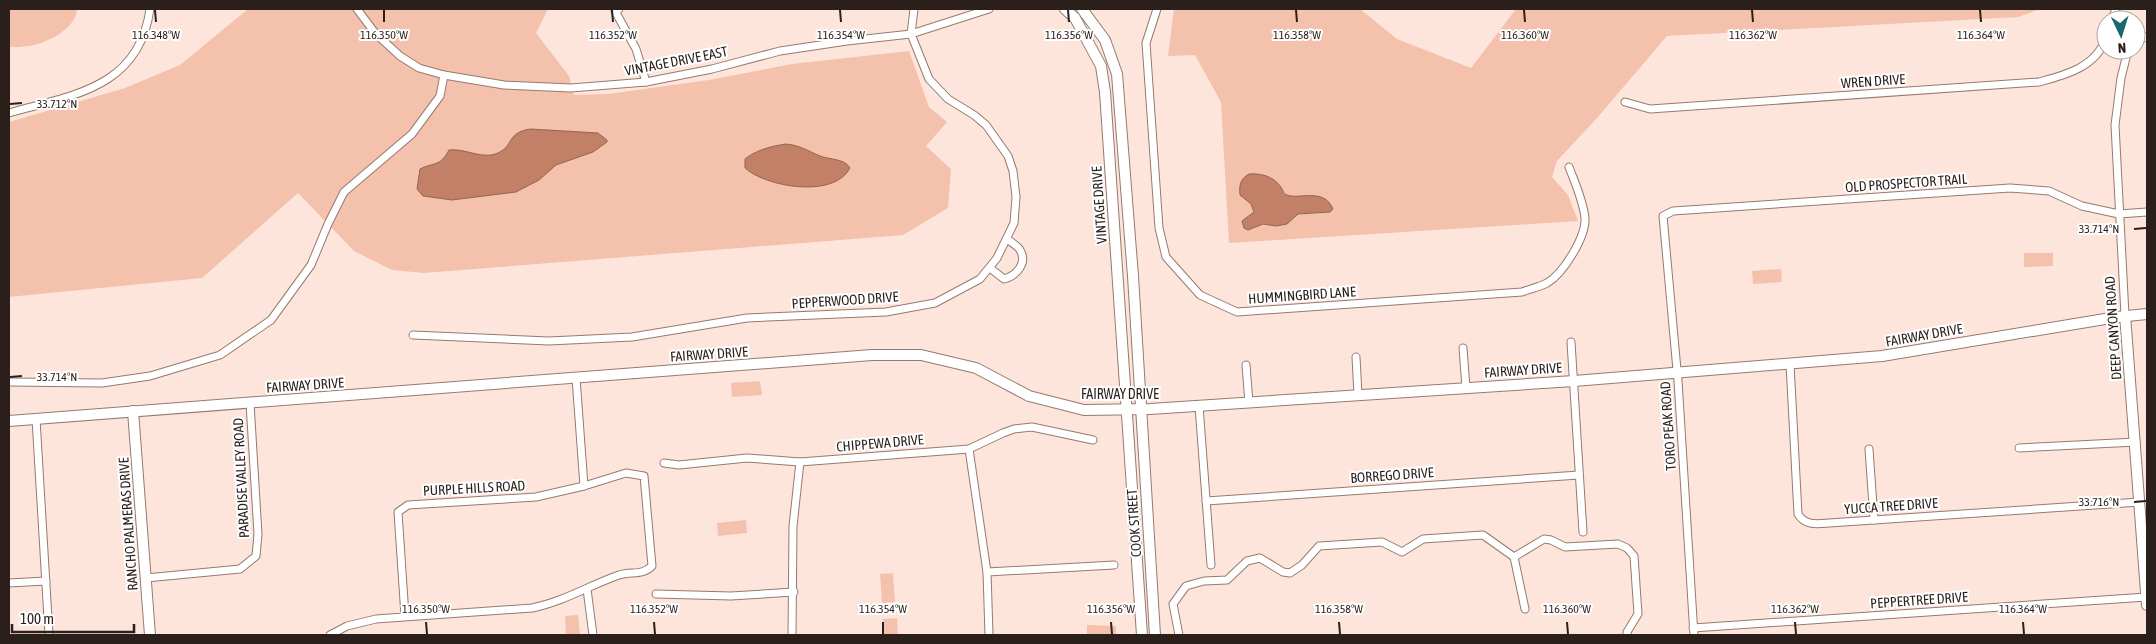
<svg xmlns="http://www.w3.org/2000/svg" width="2156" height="644" font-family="'Asap Condensed',sans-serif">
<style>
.green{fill:#f4c1ac}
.water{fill:#c28166;stroke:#946450}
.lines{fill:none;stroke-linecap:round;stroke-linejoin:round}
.street-casing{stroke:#957a6f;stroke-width:9}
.secondary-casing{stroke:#957a6f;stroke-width:12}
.street{stroke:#fff;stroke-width:7}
.secondary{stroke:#fff;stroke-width:10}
.ticks{fill:none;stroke:#2a1f1b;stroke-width:2}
.labels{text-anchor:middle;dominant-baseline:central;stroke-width:4;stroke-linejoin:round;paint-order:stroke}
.street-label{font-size:14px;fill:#2a1f1b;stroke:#fff}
.ticks-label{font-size:12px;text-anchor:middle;fill:#2a1f1b;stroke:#fff;stroke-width:4;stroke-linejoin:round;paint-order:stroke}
</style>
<rect width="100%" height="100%" fill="#fee5db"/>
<g class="green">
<path d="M9,9H77C77,28 46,44 29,46C22,47 15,47 9,47Z"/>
<path d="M248,9H548L536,33L569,76L574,95L608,94L709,80L792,64L909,51L929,107L947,122L926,146L951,169L948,208L903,235L424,273L392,270L354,251L298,193L202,278L9,297V122L125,88L180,65Z"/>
<path d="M1174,9H1360L1397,39L1471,68L1516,9H2040L2018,17L1667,36L1597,118L1557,161L1552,177L1568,195L1578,221L1229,243L1221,102L1195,55L1168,56Z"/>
<path d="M2024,253H2053V266L2024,267Z"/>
<path d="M1781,269L1782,282L1753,284L1752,271Z"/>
<path d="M760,381L762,395L732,397L731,383Z"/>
<path d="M746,520L747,533L718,536L717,523Z"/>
<path d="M893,573L895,602L882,603L880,574Z"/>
<path d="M578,615L580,635H566L565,616Z"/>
<path d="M897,618L898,635H884L883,619Z"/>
<path d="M1087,625L1116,626V635H1087Z"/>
</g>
<g class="water">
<path d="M530,129L598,133L607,140V142L593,152L556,165L539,180L516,192L452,200L423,196L417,189L420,169C434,162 440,167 449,150C466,148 484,161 500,152C514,144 507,133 530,129Z"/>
<path d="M786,144C799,145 808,151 820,156C830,160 844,158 850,168C834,199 766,187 745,168V159C756,150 772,146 786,144Z"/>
<path d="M1249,174C1260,173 1273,176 1280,186C1283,189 1283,194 1287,195C1299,200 1324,187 1333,209L1330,212L1298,214L1287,224L1276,226L1263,224L1248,230L1244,228L1242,221L1254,212L1251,204L1240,195C1239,186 1240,179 1249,174Z"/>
</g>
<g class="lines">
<g class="street-casing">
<g id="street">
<path d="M357,9L375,33L400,56L419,68L444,75L504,85L571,88L646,82L712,69L780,51L847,41L911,34L989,9"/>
<path d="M619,9L615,11L636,49L646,82"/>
<path d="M1157,9L1146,43L1159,228L1166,257L1200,295L1237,312L1522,292C1530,289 1539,287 1547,283C1563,274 1586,237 1585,218C1583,200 1575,183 1569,167"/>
<path d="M2112,20L2116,9"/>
<path d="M2136,40L2143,36L2147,38"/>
<path d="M1625,102L1650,109L2039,82C2066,75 2096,67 2106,38"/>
<path d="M9,113C73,95 139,88 150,9"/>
<path d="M990,268L1004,279C1016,276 1028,263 1020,250C1018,246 1012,243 1007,239"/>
<path d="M2125,315L2115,125L2121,78L2128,50"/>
<path d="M413,335L549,341L632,337L747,318L886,312L935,303L980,279L997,258L1014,223L1016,197L1013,171L1008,156L986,125L974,115L948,99L929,79L911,34L914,9"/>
<path d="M1571,342L1583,532"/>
<path d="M1463,348L1466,388"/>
<path d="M1356,357L1358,395"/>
<path d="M1790,364L1798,514C1805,526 1817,524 1829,523L2140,502"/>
<path d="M1246,365L1249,403"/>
<path d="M576,378L584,486"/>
<path d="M9,382L102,383L150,376L220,355L271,320L311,265L328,224L344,192L412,134L440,96L444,75"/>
<path d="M1199,406L1211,565"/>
<path d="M36,419L49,635"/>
<path d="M2019,448L2136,442"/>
<path d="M969,449L987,572L989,635"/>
<path d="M1869,449L1874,520"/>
<path d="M664,463L679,465L747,458L800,462L969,449L1003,433L1014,429L1032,427L1093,440"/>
<path d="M1206,501L1579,475"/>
<path d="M1514,557L1525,609"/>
<path d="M987,572L1114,565"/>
<path d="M146,578L240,569L256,556L258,534L250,403"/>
<path d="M9,583L46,581"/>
<path d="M587,589L593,635"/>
<path d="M656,594L731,596L794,592"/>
<path d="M1693,628L2147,597"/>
<path d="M330,635L347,626L376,619L532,608C563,602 590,585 619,575C632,571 642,576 652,566L644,476L626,473L584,486L536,497L408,505L398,512L405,616"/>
<path d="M792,635L793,526L800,462"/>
<path d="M1179,635L1173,604L1186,586L1204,581L1227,580L1247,561L1260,558L1283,572L1290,573L1302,565L1319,546L1382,542L1402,552L1423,539L1483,535L1514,557L1544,539L1551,540L1565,547L1618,544L1627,548L1634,556L1638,614L1627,632V635"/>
<path d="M1694,635L1678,381L1663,216L1673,211L2010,188L2049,191L2082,206L2119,214L2147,212"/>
</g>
</g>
<g class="secondary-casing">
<g id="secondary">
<path d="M1065,9L1075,18L1101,66L1105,92L1142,635"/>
<path d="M1082,9L1105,40L1117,74L1133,276L1155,635"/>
<path d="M2125,315L2147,605"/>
<path d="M133,411L150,635"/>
<path d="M9,421L872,355H921L976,368L1029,396L1084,410L1150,409L1574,381L1882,356L2117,317L2147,314"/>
</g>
</g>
<use href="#street" class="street"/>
<use href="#secondary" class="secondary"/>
</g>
<path class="ticks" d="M155,10L156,22M384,10V22M612,10L613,22M840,10L841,22M1068,10L1069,22M1296,10L1297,22M1524,10L1525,22M1752,10L1753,22M1980,10L1981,22M10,104L22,103M2134,229L2146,228M10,377L22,376M2134,502L2146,501M426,622L427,634M654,622L655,634M883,622V634M1111,622L1112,634M1339,622L1340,634M1567,622L1568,634M1795,622L1796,634M2023,622L2024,634"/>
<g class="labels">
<g class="street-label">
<text transform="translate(676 61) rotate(-11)">VINTAGE DRIVE EAST</text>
<text transform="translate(1873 81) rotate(-4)">WREN DRIVE</text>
<text transform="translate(1906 183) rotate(-4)">OLD PROSPECTOR TRAIL</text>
<text transform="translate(1099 205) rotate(-94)">VINTAGE DRIVE</text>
<text transform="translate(1302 295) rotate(-4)">HUMMINGBIRD LANE</text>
<text transform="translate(845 300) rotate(-4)">PEPPERWOOD DRIVE</text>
<text transform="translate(2113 328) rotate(-94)">DEEP CANYON ROAD</text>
<text transform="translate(1924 335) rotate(-10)">FAIRWAY DRIVE</text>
<text transform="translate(709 354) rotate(-4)">FAIRWAY DRIVE</text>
<text transform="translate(1523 370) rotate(-4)">FAIRWAY DRIVE</text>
<text transform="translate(305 385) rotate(-4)">FAIRWAY DRIVE</text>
<text x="1120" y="394">FAIRWAY DRIVE</text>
<text transform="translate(1668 426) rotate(-94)">TORO PEAK ROAD</text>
<text transform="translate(880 443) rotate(-5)">CHIPPEWA DRIVE</text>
<text transform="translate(1392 475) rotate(-4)">BORREGO DRIVE</text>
<text transform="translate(241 478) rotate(-93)">PARADISE VALLEY ROAD</text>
<text transform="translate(474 488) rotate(-3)">PURPLE HILLS ROAD</text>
<text transform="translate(1891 506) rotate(-4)">YUCCA TREE DRIVE</text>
<text transform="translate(1134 523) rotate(-94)">COOK STREET</text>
<text transform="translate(128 524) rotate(-94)">RANCHO PALMERAS DRIVE</text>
<text transform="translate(1919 600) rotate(-4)">PEPPERTREE DRIVE</text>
</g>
</g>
<g class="ticks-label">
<text x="156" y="39">116.348°W</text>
<text x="384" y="39">116.350°W</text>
<text x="613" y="39">116.352°W</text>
<text x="841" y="39">116.354°W</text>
<text x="1069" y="39">116.356°W</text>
<text x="1297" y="39">116.358°W</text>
<text x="1525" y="39">116.360°W</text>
<text x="1753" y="39">116.362°W</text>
<text x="1981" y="39">116.364°W</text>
<text x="57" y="108">33.712°N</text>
<text x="2099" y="233">33.714°N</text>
<text x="57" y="381">33.714°N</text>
<text x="2099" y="506">33.716°N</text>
<text x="426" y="613">116.350°W</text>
<text x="654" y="613">116.352°W</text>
<text x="883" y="613">116.354°W</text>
<text x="1111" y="613">116.356°W</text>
<text x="1339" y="613">116.358°W</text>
<text x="1567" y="613">116.360°W</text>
<text x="1795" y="613">116.362°W</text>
<text x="2023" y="613">116.364°W</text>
</g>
<rect width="2156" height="644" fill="none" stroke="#2a1f1b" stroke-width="20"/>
<g transform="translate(2121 35) rotate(176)"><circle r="24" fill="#ffffff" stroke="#aaa5a4"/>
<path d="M0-4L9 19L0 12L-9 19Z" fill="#1b6770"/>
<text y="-8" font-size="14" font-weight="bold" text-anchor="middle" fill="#2a1f1b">N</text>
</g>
<path d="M12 624v8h122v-8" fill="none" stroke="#2a1f1b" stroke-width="2.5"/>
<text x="20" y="624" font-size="15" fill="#2a1f1b" stroke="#ffffff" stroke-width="4" paint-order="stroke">100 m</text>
</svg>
